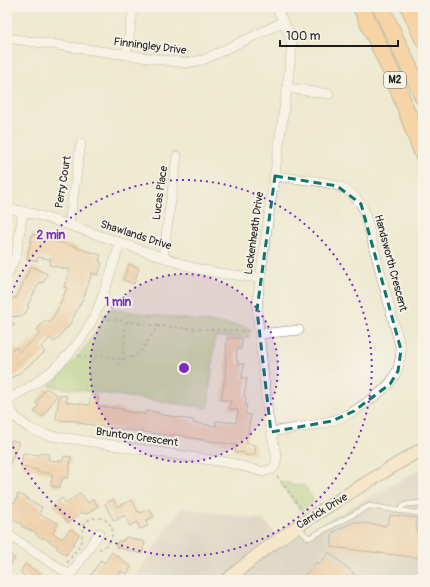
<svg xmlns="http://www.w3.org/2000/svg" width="430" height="587" font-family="Pangolin,sans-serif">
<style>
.industrial{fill:#ccc2b9}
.green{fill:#a2c873;stroke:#5f7248}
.building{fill:#eeb686}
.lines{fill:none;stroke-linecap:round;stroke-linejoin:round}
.lane-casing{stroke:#858276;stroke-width:6}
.street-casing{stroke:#858276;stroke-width:10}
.secondary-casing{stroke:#858276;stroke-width:14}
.highway-casing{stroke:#858276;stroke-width:18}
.path{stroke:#858276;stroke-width:1.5;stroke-dasharray:3 3;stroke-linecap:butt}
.lane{stroke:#fff;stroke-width:4.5}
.street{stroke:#fff;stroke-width:9}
.secondary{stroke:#ffe4c6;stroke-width:12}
.highway{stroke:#ffbb71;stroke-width:16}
.marked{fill:none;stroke:#0f766e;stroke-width:3;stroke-dasharray:8 5;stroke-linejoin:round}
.ring{fill:none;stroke:#7b2cbf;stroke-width:2;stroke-dasharray:2 4}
.labels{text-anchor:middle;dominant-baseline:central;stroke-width:3.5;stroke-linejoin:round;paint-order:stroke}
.shield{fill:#f7f3e8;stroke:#5e5c59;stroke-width:1}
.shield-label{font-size:10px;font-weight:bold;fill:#1c1c1c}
.street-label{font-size:11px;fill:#1c1c1c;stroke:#f7f3e8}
.centre{fill:#7b2cbf;stroke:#f7f3e8;stroke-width:2}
.ring-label{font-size:12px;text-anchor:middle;font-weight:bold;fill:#7b2cbf;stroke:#f7f3e8;stroke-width:3.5;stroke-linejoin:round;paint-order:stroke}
</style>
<rect width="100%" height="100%" fill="#f7f3e8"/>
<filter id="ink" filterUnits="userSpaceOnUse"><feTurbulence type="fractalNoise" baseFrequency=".025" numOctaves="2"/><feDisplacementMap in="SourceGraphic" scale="8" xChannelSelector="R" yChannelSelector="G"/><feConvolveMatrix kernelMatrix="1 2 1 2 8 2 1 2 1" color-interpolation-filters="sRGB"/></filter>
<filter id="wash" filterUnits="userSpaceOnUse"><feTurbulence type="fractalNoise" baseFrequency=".012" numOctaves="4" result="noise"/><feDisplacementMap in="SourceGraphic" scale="16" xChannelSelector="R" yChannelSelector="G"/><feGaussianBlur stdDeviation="0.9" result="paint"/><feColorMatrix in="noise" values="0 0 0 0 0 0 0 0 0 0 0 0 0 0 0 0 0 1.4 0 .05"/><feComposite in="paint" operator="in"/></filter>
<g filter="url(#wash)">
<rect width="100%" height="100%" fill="#eee9d0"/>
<path class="industrial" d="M423,468V580H132L181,508L263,520L285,544Z"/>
<g class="green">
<path d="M108,309L248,327L249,337H215L208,408L49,386C74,363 94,340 108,309Z"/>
<path d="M286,482L295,486L304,485L314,502L300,510L281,484Z"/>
</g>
<g id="blocks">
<g class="building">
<path d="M32,234L46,237L45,239L78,247L77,248L101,255L99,262L102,263L98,275L92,273L85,294L68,328L67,327L55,342L50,338L41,347L45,352L18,374L7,380V353L16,347L19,352L41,333L37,330L45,320L49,323L61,304H60L67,288L64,287L70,270L49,265L51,259L38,257L37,261L27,259Z"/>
<path d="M129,264L139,268L134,284L123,280Z"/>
<path d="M31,266L47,274L43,283L40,282L27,306L29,307L23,316L7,317V307L14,297L16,298Z"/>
<path d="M7,318L15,325L7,332Z"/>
<path d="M227,338H242L241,349H237L236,360L238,361V364H244L242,378H247L244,397H246L245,405H247L245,414L251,415L246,443L256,445L255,455L251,454V456L245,455V453L235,452L236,445L185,437V436L173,434V436L78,423V421L56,420L59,395L67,396L66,402L89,405L91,395L98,396L97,406L123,409V411L145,414V411L158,412V414L193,420V423L216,426V421L236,423L238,410L229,409L231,401L221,400L226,373H225Z"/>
<path d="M46,388L57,395L43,417L34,412L39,405L36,403Z"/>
<path d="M12,440L19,442L7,470V447L9,448Z"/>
<path d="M23,453L39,455L40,453L49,454L48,460L60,461H63L64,456L71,457L68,478H62L60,487L51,486L52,474L37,472L38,470L21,467Z"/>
<path d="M80,493L88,503L93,499L98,506L87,514L86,513L84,514L82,512L68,523L53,505L62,498L66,504Z"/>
<path d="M18,494L28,498L27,500L42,507L39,514L58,523L53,533L62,539L70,529L79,535L66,555L56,548L57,546L43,537V539L36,535L37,533L21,526L22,524L7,518L9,510H7V501L15,503Z"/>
<path d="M113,499L117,507L132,500L138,512H140V513L150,509L154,517L145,521L148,526L140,529L137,522L130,526L125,515L114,521L105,504Z"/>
<path d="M390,515L417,518L416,526L420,549L419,558L332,547V533L353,522L386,526V524L389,522Z"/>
<path d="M126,537L145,542L142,554L116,547L118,541L122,542L123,539L125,540Z"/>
<path d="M112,552L131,567L127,574L121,571L115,580H88L101,560L105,563Z"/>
<path d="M329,552L361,580H301L316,562L319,565Z"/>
<path d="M7,553L15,558L11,564L7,561Z"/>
<path d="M25,564L42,575L39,580H27L28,578L21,573V571Z"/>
</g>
</g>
</g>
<g filter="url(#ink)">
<use href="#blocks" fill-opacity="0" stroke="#858276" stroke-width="1"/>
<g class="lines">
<g class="lane-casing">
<g id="lane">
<path d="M400,511C404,501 412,505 421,503L423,501"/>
<path d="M298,528L309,538L369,506L423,514"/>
<path d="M237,573L247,580"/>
</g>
</g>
<g class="street-casing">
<g id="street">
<path d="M7,38L185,63L203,60L283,22"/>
<path d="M126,55L132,16L134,7"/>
<path d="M287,88L329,94"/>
<path d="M7,208L34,214L69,225L194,268L219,273L260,278"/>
<path d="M69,225L81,143"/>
<path d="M163,257L177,156"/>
<path d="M7,276L16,256L23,211"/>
<path d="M259,334L299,330"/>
<path d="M7,400C42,382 75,355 93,319C105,294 112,269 120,243"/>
<path d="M7,402L15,417L29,428L46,435L231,463L263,472L272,469L275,466L277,458L268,416L259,331L257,310L260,278L287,88L292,45L288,31L276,7"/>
<path d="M271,432C293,428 322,426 343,417C351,414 358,408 366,403C387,388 400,378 401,350L364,210C360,202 354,194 345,189C329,180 294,179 275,176"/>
<path d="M7,534L70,575"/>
<path d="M67,580L99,533"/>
</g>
</g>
<g class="secondary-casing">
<path id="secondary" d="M227,580C286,528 356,490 423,448"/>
</g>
<g class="highway-casing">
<g id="highway">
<path d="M361,7L394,78L423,155"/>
<path d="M381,7L423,97"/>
<path d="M409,7L423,39"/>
</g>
</g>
<g class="path">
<path d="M102,318L158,326"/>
<path d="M78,355L89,359L101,355L117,359H125L135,356L141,351L158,326L197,329L250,331"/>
<path d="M118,365L123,359L126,322"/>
<path d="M277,476L303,511"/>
<path d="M67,563C71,557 76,551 80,545C85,535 78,520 95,518C114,516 121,541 98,550"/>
<path d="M56,580L59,576"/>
</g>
<use href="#lane" class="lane"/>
<use href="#street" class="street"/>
<use href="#secondary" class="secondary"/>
<use href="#highway" class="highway"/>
</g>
</g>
<path d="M0 0H430V587H0ZM275,176L337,186L361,204L401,350L398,371L390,384L354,411L332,421L271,432L257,310Z" fill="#eee9d0" fill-opacity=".55" fill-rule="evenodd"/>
<path class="marked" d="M275,176L337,186L361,204L401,350L398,371L390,384L354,411L332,421L271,432L257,310Z"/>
<circle cx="184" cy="368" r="94" fill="#7b2cbf" fill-opacity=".12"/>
<g class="ring">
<circle cx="184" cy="368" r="94"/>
<path d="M7 304A188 188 0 1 1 7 432"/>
</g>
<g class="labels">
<rect class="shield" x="384" y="72" width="22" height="16" rx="3"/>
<g class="shield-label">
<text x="395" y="80">M2</text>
</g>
<g class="street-label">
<text transform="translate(150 46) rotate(7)">Finningley Drive</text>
<text transform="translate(63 182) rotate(-81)">Perry Court</text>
<text transform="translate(160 193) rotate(-82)">Lucas Place</text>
<text transform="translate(254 233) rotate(-82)">Lackenheath Drive</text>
<text transform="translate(136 235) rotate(18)">Shawlands Drive</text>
<text transform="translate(391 263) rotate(75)">Handsworth Crescent</text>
<text transform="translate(137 437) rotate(8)">Brunton Crescent</text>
<text transform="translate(322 511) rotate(-32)">Carrick Drive</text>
</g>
</g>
<circle cx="184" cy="368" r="6" class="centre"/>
<g class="ring-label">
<text x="51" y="239">2 min</text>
<text x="118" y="306">1 min</text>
</g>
<rect width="430" height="587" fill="none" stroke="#f7f3e8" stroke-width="24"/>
<path d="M280 40v6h118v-6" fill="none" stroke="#1c1c1c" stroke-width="2"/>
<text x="286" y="40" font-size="12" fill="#1c1c1c" stroke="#f7f3e8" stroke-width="3" paint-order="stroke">100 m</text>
</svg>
